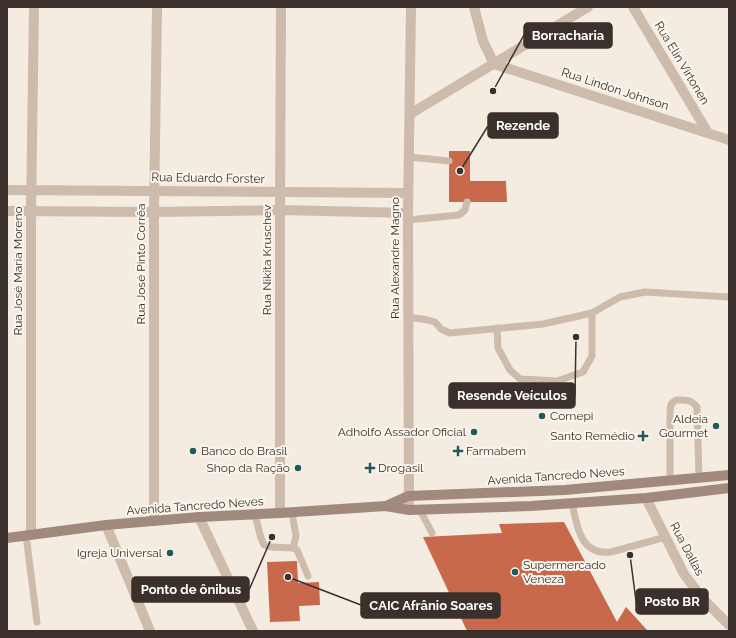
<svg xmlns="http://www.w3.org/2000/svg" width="736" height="638" font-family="Raleway,sans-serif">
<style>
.building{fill:#c8694b}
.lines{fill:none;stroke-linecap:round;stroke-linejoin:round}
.service{stroke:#cdbbac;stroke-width:7}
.minor{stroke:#cdbbac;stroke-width:10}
.tertiary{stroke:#cdbbac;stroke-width:10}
.secondary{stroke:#a18a7d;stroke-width:10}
.poi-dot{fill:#1f5a5e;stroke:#fbf5ee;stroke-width:1.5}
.labels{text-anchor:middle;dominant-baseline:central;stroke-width:4;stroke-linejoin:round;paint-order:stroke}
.street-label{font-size:12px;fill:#3b302b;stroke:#fbf5ee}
.poi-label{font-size:12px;fill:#3b302b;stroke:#fbf5ee;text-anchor:start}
.leader{fill:none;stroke:#3b302b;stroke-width:1.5}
.callout-dot{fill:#3b302b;stroke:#fbf5ee;stroke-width:1.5}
.callout{fill:#3b302b;stroke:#3b302b;stroke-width:1.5}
.callout-label{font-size:13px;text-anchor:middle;font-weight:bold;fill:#fff}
</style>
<rect width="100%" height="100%" fill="#f4ebe1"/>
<g class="building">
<path d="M449,151H470V181H506L507,202H449Z"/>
<path d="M564,522L617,622L626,607L648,631H467L423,537L502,533L499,524Z"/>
<path d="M297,561L298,583L319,582L320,605L299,606L300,621L270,622L267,562Z"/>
</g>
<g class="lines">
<g class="service">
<path d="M409,157L449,161"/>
<path d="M408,220L459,215L465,210L467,202"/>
<path d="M408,317L428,320L435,322L441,329L450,333L543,324L592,313L620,297L645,292L729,297"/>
<path d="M497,328L498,348L510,370L520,379L557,381L583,372L592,356V313"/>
<path d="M670,481V411L671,404L676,400C685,400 691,399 697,407L699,478"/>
<path d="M572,503C577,526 580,556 611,552L666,537"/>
<path d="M420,510L432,533"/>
<path d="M292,513L296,536L293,548"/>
<path d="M255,515L261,538L264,545L271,547L293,548L297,550L308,576"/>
<path d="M26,535L37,622"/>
</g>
<g class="minor">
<path d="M474,7L483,41L494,64"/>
<path d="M633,7L708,133"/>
<path d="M494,64L729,140"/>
<path d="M410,114L588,7"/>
<path d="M7,190L408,193"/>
<path d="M7,211L154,212L280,210L408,213"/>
<path d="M646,498L684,574L702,598L729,625"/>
<path d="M280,513V210L281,7"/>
<path d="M199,517L253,631"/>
<path d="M154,521V212L157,7"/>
<path d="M106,525L150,631"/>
<path d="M31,535V211L34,7"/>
</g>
<path class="tertiary" d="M409,510L408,213L411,7"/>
<g class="secondary">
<path d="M386,506L408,496L565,490L729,475"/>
<path d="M7,538L106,525L199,517L280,513L386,506L409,510L531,506L646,498L729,488"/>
</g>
</g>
<g class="poi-dot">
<circle cx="542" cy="416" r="4"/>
<circle cx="716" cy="426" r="4"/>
<circle cx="474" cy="432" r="4"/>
<path d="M641 430h4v4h4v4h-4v4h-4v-4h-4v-4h4z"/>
<circle cx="193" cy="451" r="4"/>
<path d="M456 445h4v4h4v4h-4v4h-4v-4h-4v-4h4z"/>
<circle cx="298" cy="468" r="4"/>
<path d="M368 462h4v4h4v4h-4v4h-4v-4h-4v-4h4z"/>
<circle cx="170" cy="553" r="4"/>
<circle cx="515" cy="572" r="4"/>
</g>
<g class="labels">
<g class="street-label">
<text transform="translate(682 63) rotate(59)">Rua Elin Virtonen</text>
<text transform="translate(615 89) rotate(18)">Rua Lindon Johnson</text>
<text transform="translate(208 178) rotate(1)">Rua Eduardo Forster</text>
<text transform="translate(395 258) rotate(-90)">Rua Alexandre Magno</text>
<text transform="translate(267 260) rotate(-90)">Rua Nikita Kruschev</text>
<text transform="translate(141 264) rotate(-90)">Rua José Pinto Corrêa</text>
<text transform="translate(18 271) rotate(-90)">Rua José Maria Moreno</text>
<text transform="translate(556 476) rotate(-4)">Avenida Tancredo Neves</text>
<text transform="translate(195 506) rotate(-4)">Avenida Tancredo Neves</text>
<text transform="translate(687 549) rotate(62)">Rua Dallas</text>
</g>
<g class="poi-label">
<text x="550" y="416">Comepi</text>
<text x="708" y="419" text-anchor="end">Aldeia<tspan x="708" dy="14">Gourmet</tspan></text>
<text x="466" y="432" text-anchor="end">Adholfo Assador Oficial</text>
<text x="635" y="436" text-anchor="end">Santo Remédio</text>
<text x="201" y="451">Banco do Brasil</text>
<text x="466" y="451">Farmabem</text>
<text x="290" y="468" text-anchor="end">Shop da Ração</text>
<text x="378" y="468">Drogasil</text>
<text x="162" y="553" text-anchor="end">Igreja Universal</text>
<text x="523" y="565">Supermercado<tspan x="523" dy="14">Veneza</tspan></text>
</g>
</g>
<path class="leader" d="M493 91L524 35M460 171L488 126M576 337L575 396M272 537L249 590M630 555L636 601M288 577L361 605"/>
<g class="callout-dot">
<circle cx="493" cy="91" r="4"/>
<circle cx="460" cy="171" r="4"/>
<circle cx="576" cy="337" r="4"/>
<circle cx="272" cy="537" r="4"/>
<circle cx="630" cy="555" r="4"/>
<circle cx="288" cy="577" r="4"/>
</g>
<g class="callout">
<rect x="524" y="23" width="88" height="25" rx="4"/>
<rect x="488" y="113" width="70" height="25" rx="4"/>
<rect x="449" y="383" width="126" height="25" rx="4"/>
<rect x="132" y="577" width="117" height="25" rx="4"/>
<rect x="636" y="589" width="72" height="25" rx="4"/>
<rect x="361" y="593" width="139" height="25" rx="4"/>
</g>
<g class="callout-label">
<text x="568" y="40">Borracharia</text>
<text x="523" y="130">Rezende</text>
<text x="512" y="400">Resende Veículos</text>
<text x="191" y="594">Ponto de ônibus</text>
<text x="672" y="606">Posto BR</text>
<text x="431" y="610">CAIC Afrânio Soares</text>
</g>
<rect width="736" height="638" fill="none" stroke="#3b302b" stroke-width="16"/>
</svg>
